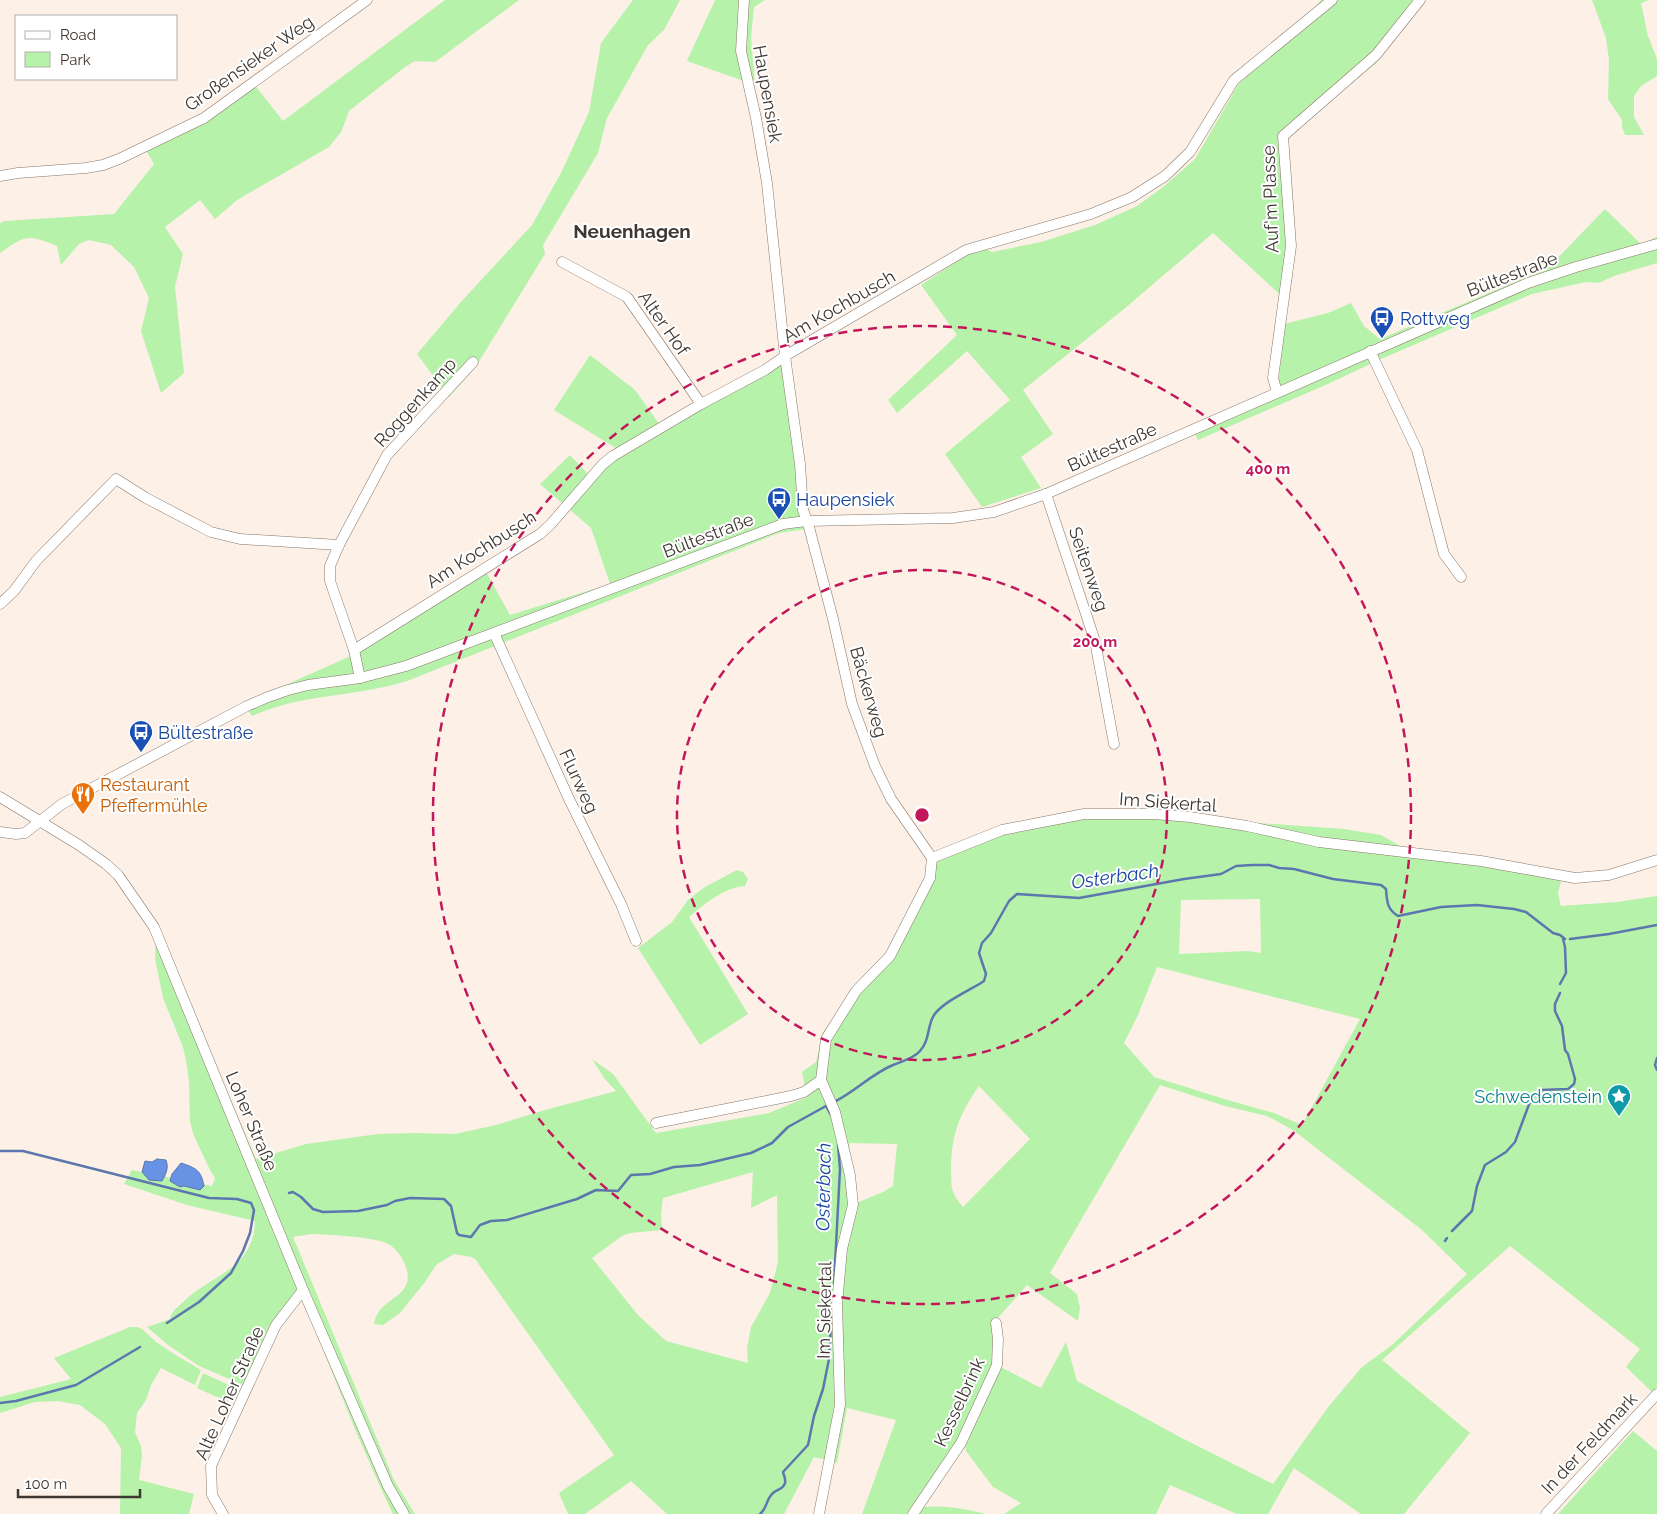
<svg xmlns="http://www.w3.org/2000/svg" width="1657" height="1514" font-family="Raleway,sans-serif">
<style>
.green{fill:#b7f2ab;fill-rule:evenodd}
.water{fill:#6893e4;stroke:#5c77ae}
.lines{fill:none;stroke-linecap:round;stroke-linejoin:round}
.stream{stroke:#5c77ae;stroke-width:2.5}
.minor-casing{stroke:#887668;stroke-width:11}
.minor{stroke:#fff;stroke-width:10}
.ring{fill:none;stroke:#c2185b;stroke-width:2.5;stroke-dasharray:9 6}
.labels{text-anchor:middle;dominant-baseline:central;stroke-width:4;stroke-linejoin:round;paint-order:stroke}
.street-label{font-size:18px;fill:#3f3731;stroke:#fff}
.transit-label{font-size:18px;fill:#164399;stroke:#fff;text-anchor:start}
.food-label{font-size:18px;fill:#c56008;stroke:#fff;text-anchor:start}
.culture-label{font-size:18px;fill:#0d838f;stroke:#fff;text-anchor:end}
.neighbourhood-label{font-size:19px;font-weight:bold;fill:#3f3731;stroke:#fff}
.water-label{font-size:19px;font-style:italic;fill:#1845a3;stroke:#fff}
.centre{fill:#c2185b;stroke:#fff;stroke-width:2.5}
.ring-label{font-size:15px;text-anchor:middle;font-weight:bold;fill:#c2185b;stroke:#fff;stroke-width:4;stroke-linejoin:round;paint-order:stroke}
</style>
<rect width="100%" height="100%" fill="#fcf0e7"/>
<g class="green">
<path d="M445,0H519L435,62L415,61L405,67L349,111L341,132L329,147L237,200L215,219L200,200L165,227L183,254L175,287L184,373L161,393L141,331L149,298L134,267L111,245L89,240L79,244L61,265L57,246C27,234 26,235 0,253V223L5,221L114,214L154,164L144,147L254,84L283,121Z"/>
<path d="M633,0H680L664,30L648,45L607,118L598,153L543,245L545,254L475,368L449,397L417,354L460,303L532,225L562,171L589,112L601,43Z"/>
<path d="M715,0H765L754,7L751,38L755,85L687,61Z"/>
<path d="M1321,0H1424L1377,62L1287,136L1288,173L1294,216L1293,252L1287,301L1213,233L1124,309L1023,390L1053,434L1021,457L1041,488L982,507L945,454L1010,400L967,351L897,413L888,400L957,335L921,285L980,246L992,252L1041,242L1095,225L1137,206L1163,187L1195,159L1238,85L1307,17Z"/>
<path d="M1592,0H1649L1641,3L1648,36L1657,59V76L1641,86L1634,96V117L1644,135H1625L1622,127V120L1608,99L1609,60L1606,38Z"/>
<path d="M1605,209L1641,244L1657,237V263L1614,276L1599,283L1586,282L1532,294L1379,360L1330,383L1198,440L1191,426L1278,389L1284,324L1328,313L1351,303L1364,326L1380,339L1548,268Z"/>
<path d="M590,355L635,390L662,428L781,359L813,528L779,533L407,681C372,692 336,694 300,701C284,704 268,709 252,716L243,704L353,655L485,570L510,615L610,584L591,528L540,484L570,455L589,475L619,450L554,410Z"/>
<path d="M1119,816L1170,818L1197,823L1244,822L1344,829L1381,835L1402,847L1563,874L1558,893L1561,906L1617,902L1657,896V1387L1652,1392L1626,1367L1640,1349L1510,1246L1382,1360L1470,1433L1404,1514H1361L1294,1468L1268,1514H1237L1170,1485L1156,1514H1004L1021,1503L993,1487L966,1451L965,1443L923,1507C946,1505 965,1509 986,1514H862L896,1420L847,1408L837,1463L814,1457L784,1514H667L631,1481L585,1514H568L559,1493L614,1455L475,1259L471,1257L454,1254L436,1265L425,1282L400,1313L383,1325L374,1324C378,1301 401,1300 407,1283C409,1276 407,1270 405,1264C401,1256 396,1248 388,1244C376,1237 331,1235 316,1234C308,1234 300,1236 293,1237L394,1480L415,1514H393L382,1491L354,1427L299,1290L269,1326L243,1385L199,1366L168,1345L147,1327L170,1319C171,1312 176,1309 181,1304C208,1275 254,1271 255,1221L187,1205L124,1184L132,1170L212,1186L215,1178L210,1170L194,1136L190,1122L189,1082L187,1066L183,1047L163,998L155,959L156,924L256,1159L306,1144L378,1134L413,1133L455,1134L496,1125L545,1110L616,1091L604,1078L592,1059L613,1074L656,1133L769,1113L807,1097L802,1072L816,1062L823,1032L852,994L891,954L930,869L927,861L962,847L1000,836L1072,821ZM1260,899L1261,953L1248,951L1179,954L1181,900ZM1157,967L1360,1019L1302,1125L1274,1113L1231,1101L1154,1077L1124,1043L1138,1015ZM1160,1085L1225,1106L1267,1116L1293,1130L1422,1230L1467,1274L1392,1345L1362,1367L1329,1406L1273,1484L1178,1436L1077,1381L1066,1342L1041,1388L999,1366L996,1320L1027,1285L1078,1321L1080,1308L1077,1294L1050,1273ZM979,1086L1030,1139L963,1207C960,1203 956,1199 954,1194C950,1187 952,1178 951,1171C951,1135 959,1115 979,1086ZM849,1143L897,1144L893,1186L883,1192L854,1204ZM753,1172L751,1208L777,1195L778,1262L770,1293L751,1327L747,1348L748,1363L666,1341L638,1315L592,1258L622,1236L630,1233L662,1230L661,1214L663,1198Z"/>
<path d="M737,870L743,872L748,879L745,886C723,888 706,903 689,917L748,1014L700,1045L638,948L672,922L688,900L705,887Z"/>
<path d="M130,1327H137L142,1329L155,1341L174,1354L201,1370L195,1385L161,1368L151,1385L146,1400L137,1413L135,1432L141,1446L142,1456L139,1480L194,1494L189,1514H120L121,1448L105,1424L80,1405L57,1401L35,1402L0,1413V1397L71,1379L54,1358Z"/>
<path d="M203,1373L233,1387L228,1402L197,1388Z"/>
<path d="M1633,1431L1657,1451V1514H1558Z"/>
</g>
<g class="water">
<path d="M157,1159L166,1160C169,1168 166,1174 162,1181L149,1180L142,1172L145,1161L152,1162Z"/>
<path d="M181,1163C196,1168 201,1170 204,1186L200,1190L184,1186L180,1187L170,1181L172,1174Z"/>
</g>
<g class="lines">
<g class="stream">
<path d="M1570,939L1609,934L1657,925"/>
<path d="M1560,984L1566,973L1565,947L1563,939"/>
<path d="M1657,1058L1655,1065L1657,1070"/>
<path d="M834,1102C855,1092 871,1074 893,1065C902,1061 913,1059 920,1051C929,1041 927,1031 932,1019C937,1004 971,990 984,981L986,974L979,953L982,943L991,933L1009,901L1017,894L1079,898L1184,879L1221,874L1236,866L1252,865H1269L1279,868L1294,869L1333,879L1381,885L1386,889C1387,902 1387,909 1398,916L1441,907L1477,905L1514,909L1526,912L1553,933L1560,935L1565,939"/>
<path d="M829,1104L826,1106L831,1115"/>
<path d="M0,1151H23L209,1198L237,1199L251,1203L254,1210L250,1233L243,1251L231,1273L199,1302L167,1323"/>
<path d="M289,1193L293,1192L301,1197L313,1209L323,1212L358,1211L387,1205L395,1201L410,1198L444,1199L451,1206L457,1233L459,1235L471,1237L480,1225L491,1221L507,1220L577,1199L596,1190L618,1191L631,1175L650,1174L674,1167L700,1165L751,1153L772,1143L788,1127L826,1106"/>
<path d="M1452,1231L1472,1211L1477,1186L1485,1165L1506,1152L1515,1142L1531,1099L1540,1090L1568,1089L1574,1084L1575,1079L1568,1054L1565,1050L1562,1026L1555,1011V1004L1560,993"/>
<path d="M1445,1241L1447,1238"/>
<path d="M834,1284L840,1169L838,1145"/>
<path d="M0,1403L16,1401L76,1385L140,1347"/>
<path d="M760,1514C767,1509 766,1499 773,1493C777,1489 783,1490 785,1483C786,1479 784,1476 783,1472L808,1445L814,1416L823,1389L829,1359L832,1307"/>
</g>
<g class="minor-casing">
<g id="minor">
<path d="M744,0L741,51L756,118L767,183L785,356L800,464L803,510L809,527L833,619L852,704L875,766L891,799L932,858"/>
<path d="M0,176L18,173L86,168L103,165L119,159L204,118L367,0"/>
<path d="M562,262L627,297L701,404"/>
<path d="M1370,351L1417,450L1444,554L1461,577"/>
<path d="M1277,392L1273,378L1291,246L1283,136L1376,55L1420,0"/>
<path d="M1046,494L1095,641L1114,744"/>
<path d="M0,604L14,591L36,561L116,479L146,498L211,532L240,539L339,545"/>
<path d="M494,633L569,799L621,904L636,941"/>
<path d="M354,650L540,534L550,525L603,464L613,456L701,404L765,370L785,356L966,250L1091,214L1132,197L1165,176L1190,152L1234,80L1332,0"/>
<path d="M360,678L354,650L330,581V566L339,545L387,455L473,362"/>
<path d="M0,797L79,845L106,864L118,875L154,927L303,1290L388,1486L404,1514"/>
<path d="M0,832L16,834L25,833L62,804L247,706L268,697L288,690L308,685L360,678L406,666L783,524L806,521L953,518L994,512L1046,494L1528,283L1576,267L1657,244"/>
<path d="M932,858L1002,830L1084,814H1154L1190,817L1247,826L1319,842L1481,861L1575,878L1609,875L1657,860"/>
<path d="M656,1123L791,1096L804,1092L821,1080"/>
<path d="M223,1514L212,1495L211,1466L276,1325L303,1290"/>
<path d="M819,1514L840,1405L837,1304L842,1249L853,1205L850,1175L835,1112L821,1080L826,1039L856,991L890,956L930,878L932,858"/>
<path d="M913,1514L961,1443L997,1365L998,1339L996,1323"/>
<path d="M1546,1514L1657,1394"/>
</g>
</g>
<use href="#minor" class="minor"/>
</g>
<g class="ring">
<circle cx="922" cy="815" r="245"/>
<circle cx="922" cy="815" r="489"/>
</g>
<defs>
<g id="bus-pin" transform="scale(1.25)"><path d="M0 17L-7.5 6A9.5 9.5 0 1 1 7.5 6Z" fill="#1a4fb4" stroke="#fff"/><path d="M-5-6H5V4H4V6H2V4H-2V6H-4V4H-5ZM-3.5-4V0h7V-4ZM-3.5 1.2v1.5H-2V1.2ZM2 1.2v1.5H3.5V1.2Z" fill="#fff"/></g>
<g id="restaurant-pin" transform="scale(1.25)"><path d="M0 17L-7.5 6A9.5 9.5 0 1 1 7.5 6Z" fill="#e8710a" stroke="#fff"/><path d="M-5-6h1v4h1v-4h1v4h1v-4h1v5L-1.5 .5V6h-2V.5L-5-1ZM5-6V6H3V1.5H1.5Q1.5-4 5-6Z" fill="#fff"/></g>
<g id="sight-pin" transform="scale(1.25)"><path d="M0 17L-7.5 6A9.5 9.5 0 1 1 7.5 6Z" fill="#0f9aa8" stroke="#fff"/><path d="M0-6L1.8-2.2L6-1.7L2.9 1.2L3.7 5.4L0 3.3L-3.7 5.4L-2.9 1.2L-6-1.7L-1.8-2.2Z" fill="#fff"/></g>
</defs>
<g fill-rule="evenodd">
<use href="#bus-pin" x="1382" y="318"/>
<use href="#bus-pin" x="779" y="499"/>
<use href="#bus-pin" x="141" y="732"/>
<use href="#restaurant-pin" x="83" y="794"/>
<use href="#sight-pin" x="1619" y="1096"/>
</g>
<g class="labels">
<g class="street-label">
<text transform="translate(249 63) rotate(-35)">Großensieker Weg</text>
<text transform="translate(768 94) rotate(80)">Haupensiek</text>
<text transform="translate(1270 199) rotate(-92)">Auf'm Plasse</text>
<text transform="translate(1512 274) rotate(-21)">Bültestraße</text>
<text transform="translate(839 306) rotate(-30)">Am Kochbusch</text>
<text transform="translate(664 323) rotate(55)">Alter Hof</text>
<text transform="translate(415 402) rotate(-48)">Roggenkamp</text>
<text transform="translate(1112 447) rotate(-24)">Bültestraße</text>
<text transform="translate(708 535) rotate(-21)">Bültestraße</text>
<text transform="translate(481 549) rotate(-33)">Am Kochbusch</text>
<text transform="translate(1089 569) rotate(71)">Seitenweg</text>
<text transform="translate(869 692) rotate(74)">Bäckerweg</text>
<text transform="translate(579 781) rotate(65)">Flurweg</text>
<text transform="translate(1168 802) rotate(4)">Im Siekertal</text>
<text transform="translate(252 1121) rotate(67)">Loher Straße</text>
<text transform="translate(824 1310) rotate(-89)">Im Siekertal</text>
<text transform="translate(229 1393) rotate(-66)">Alte Loher Straße</text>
<text transform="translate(959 1402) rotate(-65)">Kesselbrink</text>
<text transform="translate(1589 1443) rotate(-47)">In der Feldmark</text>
</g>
<g class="transit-label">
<text x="1400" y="318">Rottweg</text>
<text x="796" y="499">Haupensiek</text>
<text x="158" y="732">Bültestraße</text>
</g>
<g class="food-label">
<text x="100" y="784">Restaurant<tspan x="100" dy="21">Pfeffermühle</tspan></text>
</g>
<g class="culture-label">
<text x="1602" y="1096">Schwedenstein</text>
</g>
<g class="neighbourhood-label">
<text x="632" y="231">Neuenhagen</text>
</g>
<g class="water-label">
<text transform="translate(1115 876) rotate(-8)">Osterbach</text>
<text transform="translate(823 1187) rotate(-89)">Osterbach</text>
</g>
</g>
<circle cx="922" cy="815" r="8" class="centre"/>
<g class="ring-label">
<text x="1268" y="474">400 m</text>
<text x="1095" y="647">200 m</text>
</g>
<rect x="15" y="15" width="162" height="65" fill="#ffffff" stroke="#b2afad"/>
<rect x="25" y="31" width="25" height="8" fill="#ffffff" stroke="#b2afad"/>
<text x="60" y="40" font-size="15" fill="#3f3731">Road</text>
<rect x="25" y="52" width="25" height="15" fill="#b7f2ab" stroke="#b2afad"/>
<text x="60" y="65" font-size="15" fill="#3f3731">Park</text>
<path d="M18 1489v8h122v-8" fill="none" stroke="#3f3731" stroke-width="2.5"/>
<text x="25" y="1489" font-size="15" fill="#3f3731" stroke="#ffffff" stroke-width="4" paint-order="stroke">100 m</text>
</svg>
